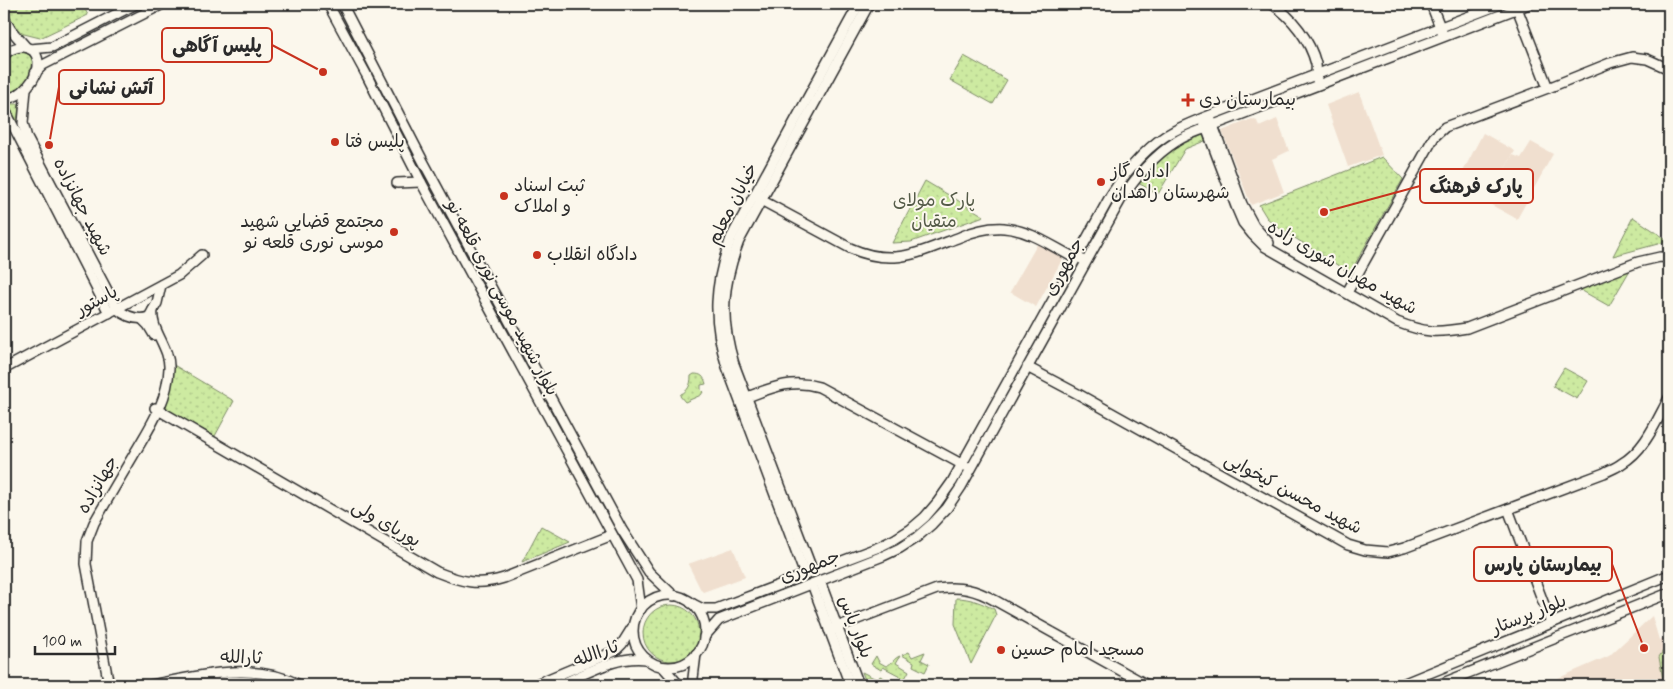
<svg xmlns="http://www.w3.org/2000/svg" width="1673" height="689" font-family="Mynerve,'Playpen Sans Arabic',sans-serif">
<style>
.built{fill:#f0dfcf}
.grass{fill:url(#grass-dots);stroke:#7c8a66}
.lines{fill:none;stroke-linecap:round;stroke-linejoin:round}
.secondary-casing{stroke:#2b2b2b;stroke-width:12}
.secondary{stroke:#fbf7ec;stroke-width:9}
.poi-dot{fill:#c8321e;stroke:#fbf7ec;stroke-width:2}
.labels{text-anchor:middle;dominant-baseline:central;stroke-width:4;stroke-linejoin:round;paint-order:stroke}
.poi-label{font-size:18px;fill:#2b2b2b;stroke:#fbf7ec;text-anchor:start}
.park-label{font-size:18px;fill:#545b48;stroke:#fbf7ec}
.street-label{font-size:18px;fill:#2b2b2b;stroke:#fbf7ec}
.leader{fill:none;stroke:#c8321e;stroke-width:2}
.callout-dot{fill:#c8321e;stroke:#fbf7ec;stroke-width:2}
.callout{fill:#fbf7ec;stroke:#c8321e;stroke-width:2}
.callout-label{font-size:19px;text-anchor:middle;font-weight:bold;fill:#2b2b2b}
</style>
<defs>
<pattern id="grass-dots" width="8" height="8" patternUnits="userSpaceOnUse" patternTransform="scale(1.25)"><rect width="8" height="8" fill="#cdeaa1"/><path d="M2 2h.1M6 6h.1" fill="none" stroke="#b0c98b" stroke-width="1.8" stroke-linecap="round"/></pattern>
</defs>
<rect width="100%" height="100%" fill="#fbf7ec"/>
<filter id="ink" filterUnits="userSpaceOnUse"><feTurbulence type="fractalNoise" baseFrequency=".02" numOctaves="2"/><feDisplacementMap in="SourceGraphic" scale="10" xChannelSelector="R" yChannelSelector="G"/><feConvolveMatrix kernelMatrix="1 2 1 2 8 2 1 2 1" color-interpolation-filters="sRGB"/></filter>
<g filter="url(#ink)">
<g class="built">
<path d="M1359,92L1382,155L1348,167L1326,105Z"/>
<path d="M1252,119L1257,121L1259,127L1277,119L1289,151L1272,159L1284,192L1251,205L1222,131Z"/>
<path d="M1483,133L1515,151L1500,177L1513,155L1521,158L1531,142L1553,154L1517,219L1486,202L1499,178L1485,201L1456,185Z"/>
<path d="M1038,243L1063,258L1036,307L1010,292Z"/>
<path d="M733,548L745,577L703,592L701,590L688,564Z"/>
<path d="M1652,616L1659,640L1669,635V685H1552L1554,680L1609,656Z"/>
</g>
<g class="grass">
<path d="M4,4H82L88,15L40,38L16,32L4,10Z"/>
<path d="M17,51C38,53 34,66 26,80C24,83 22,88 19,90C15,94 9,94 4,93V61L10,55Z"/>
<path d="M964,56L1007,80L993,104L950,80Z"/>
<path d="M7,104H19L18,117L26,145Z"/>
<path d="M1202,134L1207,140L1185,149L1158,194L1138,183C1157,161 1175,144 1202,134Z"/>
<path d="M1382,157L1403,179L1350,273L1279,228L1267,218L1259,205Z"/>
<path d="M925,181L984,216L911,242L892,243Z"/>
<path d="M1633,217L1669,241L1613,256Z"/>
<path d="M1630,270L1609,306L1577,288Z"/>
<path d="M172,364L234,401L215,436L168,411L165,406Z"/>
<path d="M1564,368L1588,381L1577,399L1553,386Z"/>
<path d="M694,374C701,374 704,376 706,384L701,385V390L703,392L701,395L685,402L680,396L681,394C688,391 691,385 691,376Z"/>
<path d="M541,526L570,542L522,562Z"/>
<path d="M956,598C970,598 982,603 994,609L996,615L971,664L955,624Z"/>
<circle cx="671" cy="633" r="28"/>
<path d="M1669,644V685H1664L1659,657L1667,645Z"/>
<path d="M909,652L912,657L925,652L921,660L929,664L925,672L913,666L914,662L902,655Z"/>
<path d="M876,656L879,662L886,666C893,663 894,658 900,656L896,663L909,671L903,682L900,680L902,677L883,667L881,670L871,664Z"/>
<path d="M862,672L878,680L880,676L897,685H867Z"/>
</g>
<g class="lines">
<g class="secondary-casing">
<g id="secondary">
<path d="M328,4L366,74L421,182L637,580L641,609"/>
<path d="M342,4L423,161L622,530L649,572L674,596"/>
<path d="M1272,4C1292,17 1310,40 1316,64C1317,70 1315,74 1317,80"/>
<path d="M1431,4L1442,32"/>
<path d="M1517,8L1548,88L1610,63L1632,57L1647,59L1669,69"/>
<path d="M4,18L11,30L26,47"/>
<path d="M30,49L52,47L136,4"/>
<path d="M4,55C14,45 35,42 38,61C40,77 20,100 4,98"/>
<path d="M35,73L43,65L163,4"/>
<path d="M26,89L23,123L27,138L117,309C127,317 137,321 149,317L157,303L161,285"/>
<path d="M4,108L109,313"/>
<path d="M1211,120L1242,204L1254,226L1269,243"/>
<path d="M1204,122L1237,209L1243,223L1252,234L1264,246L1397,322C1425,333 1436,333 1467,328L1638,262L1660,257L1669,258"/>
<path d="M397,183L421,182"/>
<path d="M757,195L761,200L850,248C893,267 918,253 960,237C974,231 988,227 1004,228C1029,230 1050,245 1071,256H1077L1081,259"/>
<path d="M1349,289L1434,137L1445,127L1548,88"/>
<path d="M142,319L148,325L154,335"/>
<path d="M1027,367L1078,394L1348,545L1365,550L1388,552L1404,548L1604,473C1609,470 1616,468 1621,464C1645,450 1656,422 1669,398"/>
<path d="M4,369L179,275L202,255"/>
<path d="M742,399C769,389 790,378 819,387L965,466"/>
<path d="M155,408L437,572C462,582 478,586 504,578L612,535"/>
<path d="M1508,509L1551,623"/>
<path d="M813,572L734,364C720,318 722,286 739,241L869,4"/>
<path d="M805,575L727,367C712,319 714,285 731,238L859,4"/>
<path d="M820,581L859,685"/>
<path d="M812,584L850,685"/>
<circle cx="669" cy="631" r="36"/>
<path d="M691,603L703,609H716L879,547L895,539L911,529L925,517L937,503L952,482L1111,195C1127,170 1147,145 1174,131C1183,126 1193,122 1203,118L1501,4"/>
<path d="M829,630L937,589C960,586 975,589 996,601L1147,685"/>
<path d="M704,637L719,620L883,556L900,548L917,537L932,524L947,508L961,487L1120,201C1136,177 1153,156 1177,141C1186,135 1196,132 1206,128L1529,4"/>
<path d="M663,667L679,685"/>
<path d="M109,685L86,564L87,541L94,523C107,500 120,478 133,456C149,428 168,402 169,368C170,347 150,330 153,310"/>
<path d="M151,685C200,675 253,661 300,685"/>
<path d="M200,685C225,680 248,680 274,685"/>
<path d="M534,685L615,651L622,644L632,628"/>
<path d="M559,685C586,674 616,655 646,659"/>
<path d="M694,685L693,678L696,654"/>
<path d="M1400,685L1669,575"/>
<path d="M1438,685L1669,593"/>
</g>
</g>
<use href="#secondary" class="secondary"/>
</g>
</g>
<g class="poi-dot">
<path d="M1185.5 92.5h5v5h5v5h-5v5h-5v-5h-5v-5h5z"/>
<circle cx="335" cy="142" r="5"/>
<circle cx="1101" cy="182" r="5"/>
<circle cx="504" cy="196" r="5"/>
<circle cx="394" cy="232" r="5"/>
<circle cx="537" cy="255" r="5"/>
<circle cx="1001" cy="650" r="5"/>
</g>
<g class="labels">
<g class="poi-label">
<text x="1199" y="100">بیمارستان دی</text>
<text x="345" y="142">پلیس فتا</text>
<text x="1111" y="172">اداره گاز<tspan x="1111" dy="21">شهرستان زاهدان</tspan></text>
<text x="514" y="186">ثبت اسناد<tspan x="514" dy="21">و املاک</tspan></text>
<text x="384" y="222" text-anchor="end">مجتمع قضایی شهید<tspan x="384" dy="21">موسی نوری قلعه نو</tspan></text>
<text x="547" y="255">دادگاه انقلاب</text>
<text x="1011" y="650">مسجد امام حسین</text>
</g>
<g class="park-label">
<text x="934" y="201">پارک مولای<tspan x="934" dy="21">متقیان</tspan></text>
</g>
<g class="street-label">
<text transform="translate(733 204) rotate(-63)">خیابان معلم</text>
<text transform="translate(82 207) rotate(63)">شهید جهانزاده</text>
<text transform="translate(1064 267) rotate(-61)">جمهوری</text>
<text transform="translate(1342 268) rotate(30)">شهید مهران شوری زاده</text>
<text transform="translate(502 298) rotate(62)">بلوار شهید موسی نوری قلعه نو</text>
<text transform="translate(97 301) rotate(-28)">پاستور</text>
<text transform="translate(98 485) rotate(-60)">جهانزاده</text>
<text transform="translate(1293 494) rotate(28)">شهید محسن کیخوایی</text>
<text transform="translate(386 524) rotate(30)">پوریای ولی</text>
<text transform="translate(810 567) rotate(-21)">جمهوری</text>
<text transform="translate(1529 615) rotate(-22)">بلوار پرستار</text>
<text transform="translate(855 627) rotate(69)">بلوار یاس</text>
<text transform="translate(596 654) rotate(-20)">ثاراالله</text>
<text transform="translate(241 658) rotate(2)">ثارالله</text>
</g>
</g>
<path class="leader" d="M323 72L272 45M49 145L59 87M1324 212L1420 186M1644 648L1612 564"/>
<g class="callout-dot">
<circle cx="323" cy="72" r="5"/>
<circle cx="49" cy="145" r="5"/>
<circle cx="1324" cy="212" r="5"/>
<circle cx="1644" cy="648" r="5"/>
</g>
<g class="callout">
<rect x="162" y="28" width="110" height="34" rx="5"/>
<rect x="59" y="70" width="105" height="34" rx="5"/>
<rect x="1420" y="169" width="113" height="34" rx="5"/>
<rect x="1474" y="547" width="138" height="34" rx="5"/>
</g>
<g class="callout-label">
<text x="217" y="52">پلیس آگاهی</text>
<text x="111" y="94">آتش نشانی</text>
<text x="1476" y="193">پارک فرهنگ</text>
<text x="1543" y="571">بیمارستان پارس</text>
</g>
<rect width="1673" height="689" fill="none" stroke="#fbf7ec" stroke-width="20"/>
<rect x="10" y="10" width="1653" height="669" fill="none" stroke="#2b2b2b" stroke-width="2" filter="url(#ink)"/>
<path d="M35 646v8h80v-8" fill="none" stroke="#2b2b2b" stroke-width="2.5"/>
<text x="42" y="646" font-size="15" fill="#2b2b2b" stroke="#fbf7ec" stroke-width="4" paint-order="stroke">100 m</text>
</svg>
